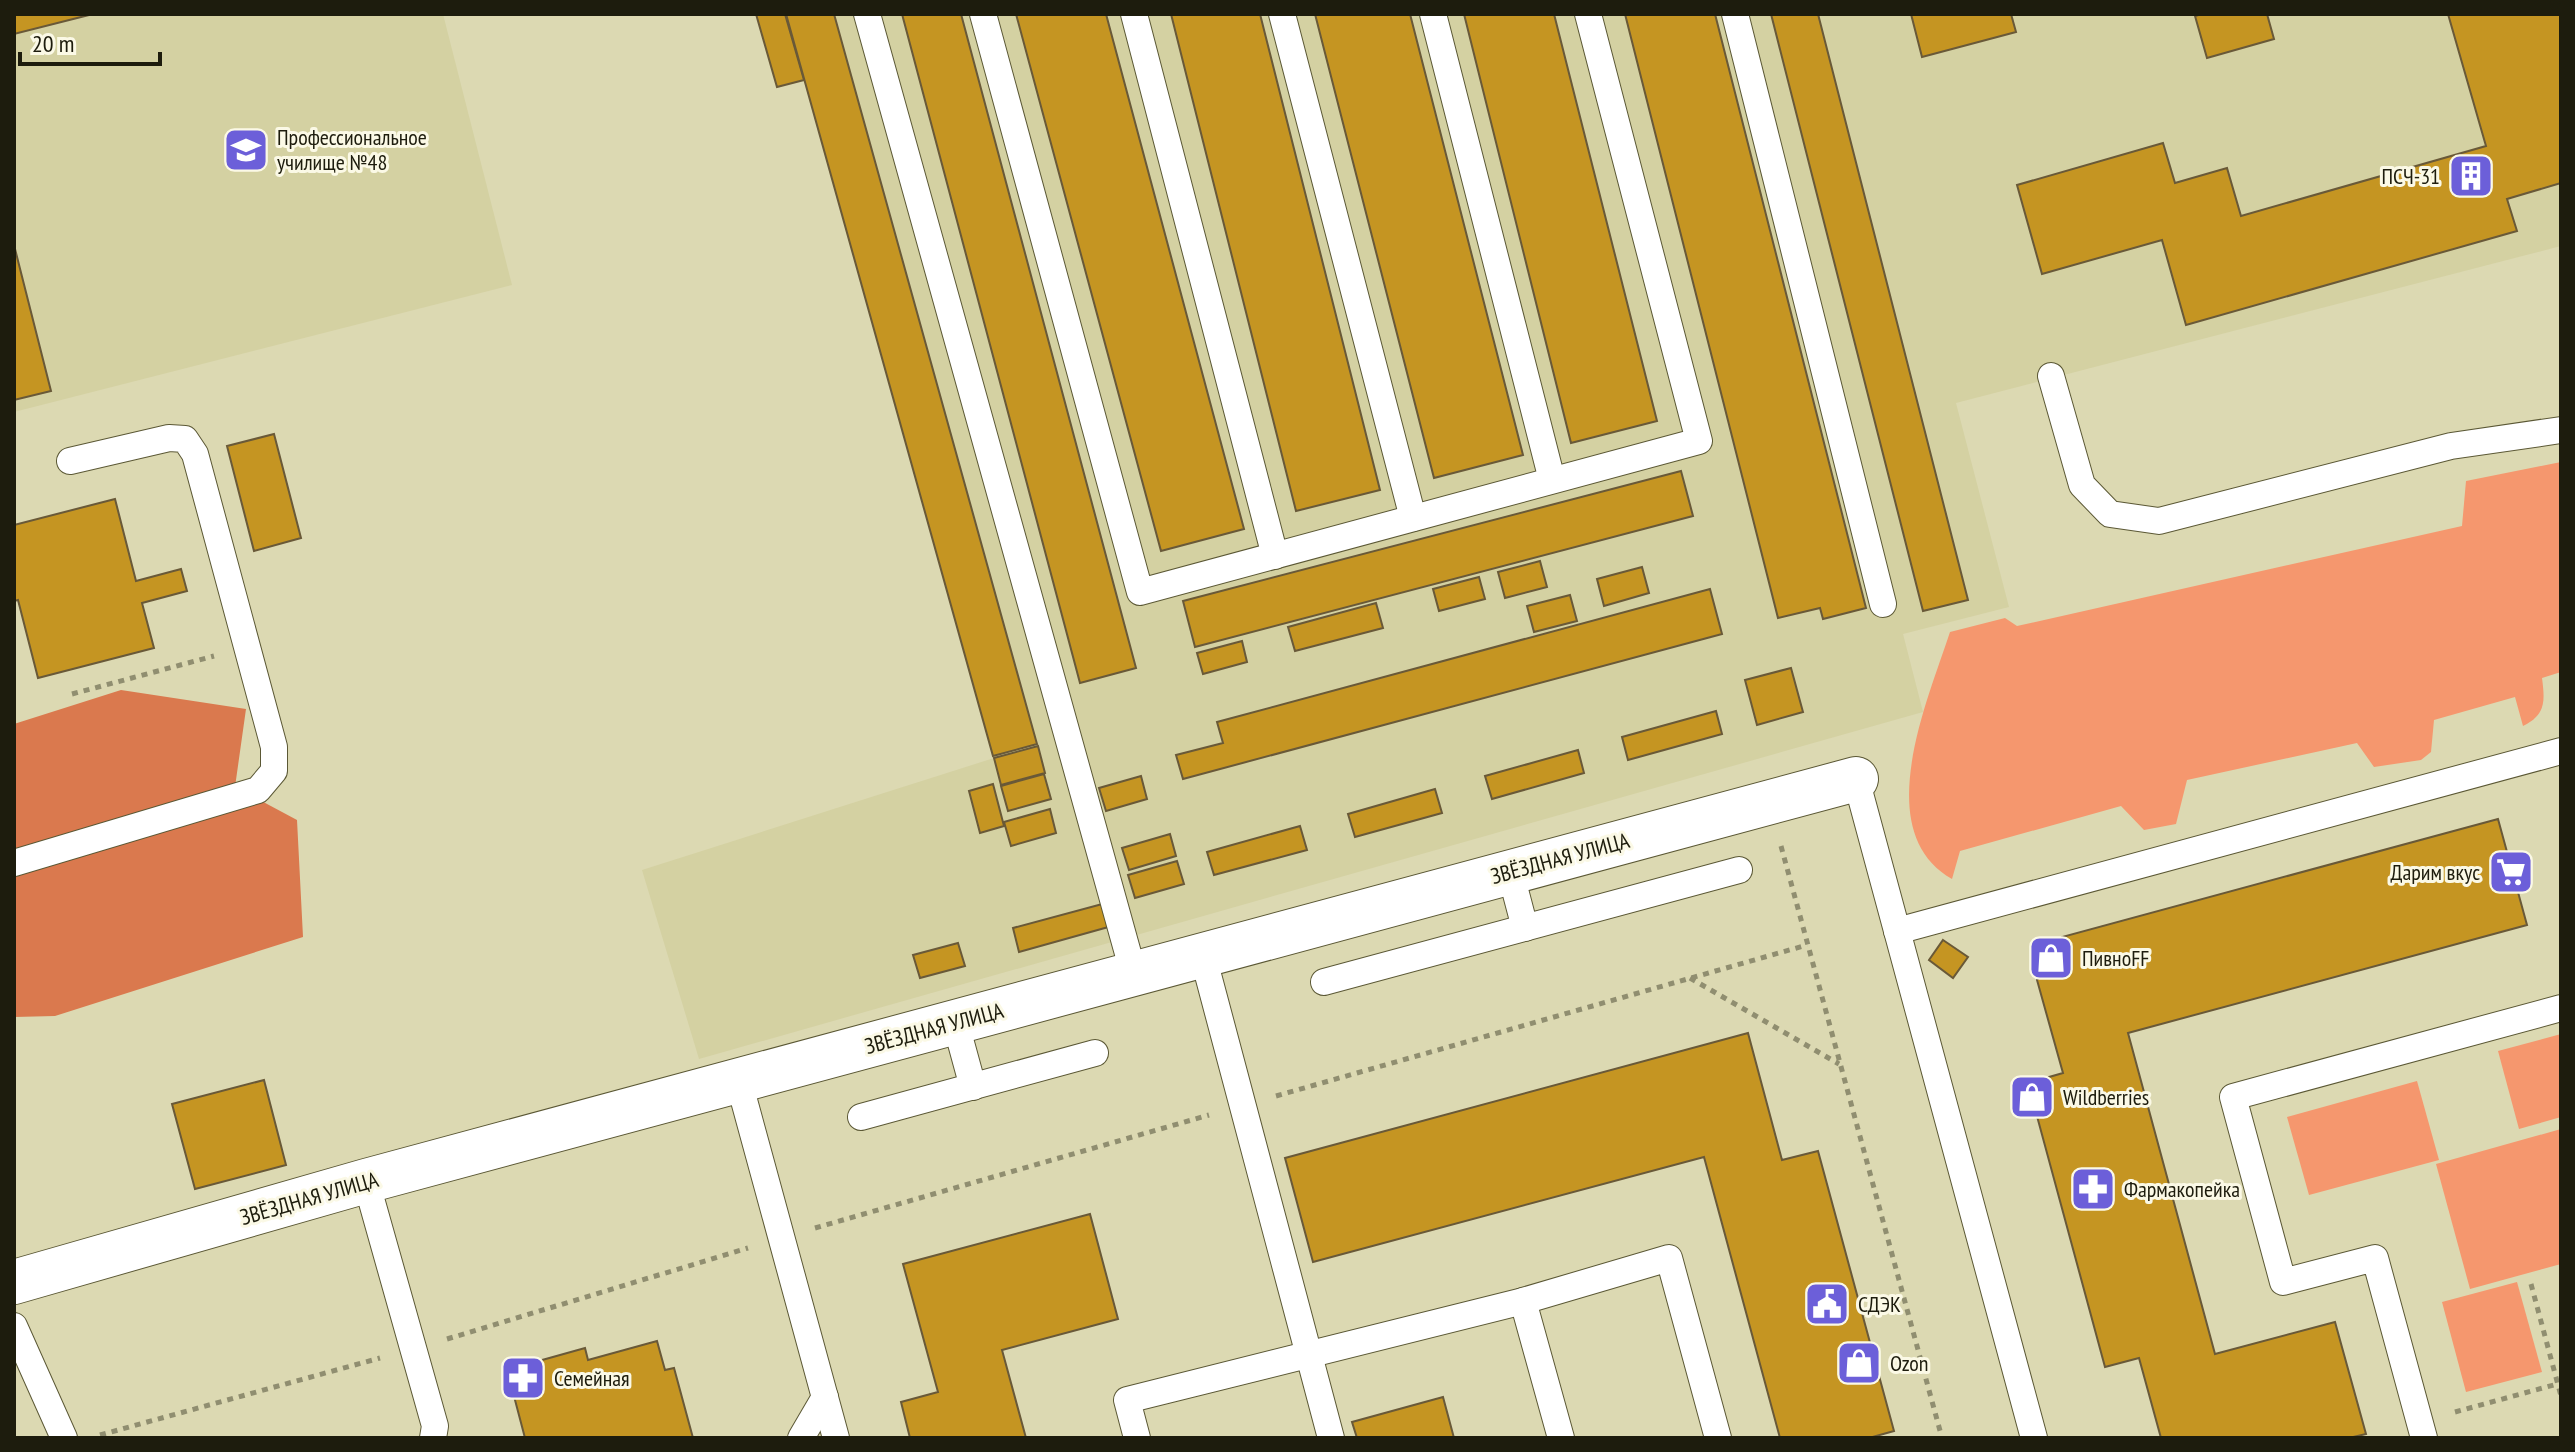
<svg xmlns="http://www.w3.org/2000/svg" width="2575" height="1452" font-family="'PT Sans Narrow',sans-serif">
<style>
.built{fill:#d4d1a2}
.green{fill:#f5976e}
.forest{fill:#da794e}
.building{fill:#c59522;stroke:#695938;stroke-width:2}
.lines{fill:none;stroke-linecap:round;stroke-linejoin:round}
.service-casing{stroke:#5b5835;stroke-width:28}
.minor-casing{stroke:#5b5835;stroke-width:46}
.path{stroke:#908e70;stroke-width:5;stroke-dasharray:6 6;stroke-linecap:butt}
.service{stroke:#fff;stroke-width:26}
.minor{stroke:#fff;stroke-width:44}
.labels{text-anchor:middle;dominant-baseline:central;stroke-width:6;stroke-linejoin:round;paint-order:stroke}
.poi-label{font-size:22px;fill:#1d1c0d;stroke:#fbf9e6;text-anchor:start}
.street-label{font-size:22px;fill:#1d1c0d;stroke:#fbf9e6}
</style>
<rect width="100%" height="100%" fill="#dcd9b2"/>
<g class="built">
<path d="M14,14H443L512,285L14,412Z"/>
<path d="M756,14H2561V246L1956,403L2009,607L1903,634L1923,712L699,1059L642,870L994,758L804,81L777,87Z"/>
</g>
<g class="green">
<path d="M2561,462V672L2542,678C2545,701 2546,715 2523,726L2515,697L2434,720L2431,752L2421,760L2374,767L2357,743L2187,780L2176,824L2144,830L2121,806L1960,851L1952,879C1869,832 1928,700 1950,632L2005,618L2017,626L2462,526L2466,481Z"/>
<path d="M2561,1034V1117L2519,1129L2498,1051Z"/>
<path d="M2417,1081L2439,1160L2309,1195L2287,1117Z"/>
<path d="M2561,1129V1264L2470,1289L2436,1164Z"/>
<path d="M2517,1282L2542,1372L2466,1392L2442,1302Z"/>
</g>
<path class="forest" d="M121,690L246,709L235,787L297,820L303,937L55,1016L14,1017V724Z"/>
<g class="building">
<path d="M14,14H93L14,34Z"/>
<path d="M756,14H785L804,80L777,87Z"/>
<path d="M786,14H834L1037,744L993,756Z"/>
<path d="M902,14H961L1136,668L1080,683Z"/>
<path d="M1016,14H1106L1244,529L1161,551Z"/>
<path d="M1171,14H1260L1380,490L1296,511Z"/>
<path d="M1315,14H1410L1523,455L1434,478Z"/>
<path d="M1464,14H1554L1657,421L1571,443Z"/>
<path d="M1625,14H1715L1866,608L1823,619L1820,608L1778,618Z"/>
<path d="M1771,14H1818L1968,600L1923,611Z"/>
<path d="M1911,14H2011L2016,32L1922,57Z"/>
<path d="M2202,14H2267L2274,39L2207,58L2195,16Z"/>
<path d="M2448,14H2561V183L2507,199L2517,231L2186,325L2162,240L2042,274L2017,185L2163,143L2175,183L2227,168L2241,216L2486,146Z"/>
<path d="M14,245L51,391L14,400Z"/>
<path d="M274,434L301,538L254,551L227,446Z"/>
<path d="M1681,471L1693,516L1195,647L1183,601Z"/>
<path d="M115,499L136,581L181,569L187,591L142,603L154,648L38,678L18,600L14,601V525Z"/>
<path d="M1540,561L1547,587L1505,598L1498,572Z"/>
<path d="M1642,567L1649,593L1604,606L1597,579Z"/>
<path d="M1479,577L1485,599L1439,611L1433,589Z"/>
<path d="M1710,589L1722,634L1183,779L1176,755L1223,743L1217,722Z"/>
<path d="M1570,595L1577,621L1534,632L1527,606Z"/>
<path d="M1376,603L1383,628L1295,651L1288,627Z"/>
<path d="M1242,641L1247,662L1203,674L1197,653Z"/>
<path d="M1791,668L1803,712L1757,725L1745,680Z"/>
<path d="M1716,711L1722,734L1628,760L1622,737Z"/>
<path d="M1038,746L1045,773L1001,785L994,758Z"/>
<path d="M1578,750L1584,773L1492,799L1485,776Z"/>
<path d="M1044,774L1051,799L1008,811L1001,786Z"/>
<path d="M1141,776L1147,799L1106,811L1099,788Z"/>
<path d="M993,784L1004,826L980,833L969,791Z"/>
<path d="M1435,789L1442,813L1355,837L1348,814Z"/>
<path d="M1050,809L1056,833L1011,846L1004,822Z"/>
<path d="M2498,819L2527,925L2128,1033L2215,1354L2335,1322L2366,1434L2349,1438H2161L2139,1358L2105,1367L2028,1083L2063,1073L2037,980L2062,937Z"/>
<path d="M1300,826L1307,850L1214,875L1207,852Z"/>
<path d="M1170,834L1176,856L1129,870L1122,848Z"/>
<path d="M1177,861L1184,884L1135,898L1128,875Z"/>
<path d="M1106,903L1112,926L1019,952L1013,928Z"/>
<path d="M1943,940L1968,957L1953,978L1929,960Z"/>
<path d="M958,943L965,966L920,978L913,955Z"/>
<path d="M1748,1033L1782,1160L1818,1151L1894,1431L1869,1438H1780L1704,1157L1313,1262L1285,1158Z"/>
<path d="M264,1080L286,1165L195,1189L172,1104Z"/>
<path d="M1090,1214L1118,1319L1002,1350L1026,1438H910L901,1402L938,1392L903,1264Z"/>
<path d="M657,1341L665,1370L674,1368L693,1438H525L510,1381L538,1374L535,1362L585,1348L588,1360Z"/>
<path d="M1443,1397L1454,1438H1357L1352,1422Z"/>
</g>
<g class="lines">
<g class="service-casing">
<g id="service">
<path d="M867,14L1134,975"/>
<path d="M983,14L1140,592L1699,441L1588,14"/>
<path d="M1134,14L1275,556"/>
<path d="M1282,14L1413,518"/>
<path d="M1433,14L1552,480"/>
<path d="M1735,14L1883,604"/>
<path d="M2051,376L2082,485L2110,514L2159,521L2451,446L2561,430"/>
<path d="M1856,779L2034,1438"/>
<path d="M14,863L258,790L274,771V747L195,454L185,439L169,438L70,461"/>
<path d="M1510,871L1525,928"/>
<path d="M1897,931L2561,751"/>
<path d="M1203,956L1331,1438"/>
<path d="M1324,982L1739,870"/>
<path d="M955,1021L973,1087"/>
<path d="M739,1082L836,1438"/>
<path d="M861,1117L1095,1053"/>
<path d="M366,1181L435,1426L433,1438"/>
<path d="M1523,1301L1561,1438"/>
<path d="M14,1326L64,1438"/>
<path d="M801,1438L825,1397"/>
<path d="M1137,1438L1127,1400L1523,1301L1669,1258L1718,1438"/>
<path d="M2424,1438L2375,1258L2283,1282L2233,1097L2561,1008"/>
</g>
</g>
<g class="minor-casing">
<path id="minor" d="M14,1282L366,1181L1856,779"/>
</g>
<g class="path">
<path d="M72,694L214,656"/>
<path d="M1781,846L1942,1438"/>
<path d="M1690,978L1839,1064"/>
<path d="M1276,1096L1807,945"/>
<path d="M815,1228L1209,1115"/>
<path d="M2531,1284L2561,1396"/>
<path d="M447,1339L748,1248"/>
<path d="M2455,1412L2561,1383"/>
<path d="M100,1435L380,1358"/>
</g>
<use href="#service" class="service"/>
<use href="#minor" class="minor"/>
</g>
<defs>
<g id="university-square" transform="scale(2.3)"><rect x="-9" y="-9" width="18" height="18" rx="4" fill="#6c5fd9" stroke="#fbf9e6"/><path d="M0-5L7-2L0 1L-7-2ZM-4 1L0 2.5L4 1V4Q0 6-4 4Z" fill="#fff"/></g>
<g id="building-square" transform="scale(2.3)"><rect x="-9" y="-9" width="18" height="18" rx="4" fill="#6c5fd9" stroke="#fbf9e6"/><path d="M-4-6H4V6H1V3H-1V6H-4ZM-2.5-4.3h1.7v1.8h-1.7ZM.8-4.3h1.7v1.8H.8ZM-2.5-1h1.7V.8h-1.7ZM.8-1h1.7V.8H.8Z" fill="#fff"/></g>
<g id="supermarket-square" transform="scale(2.3)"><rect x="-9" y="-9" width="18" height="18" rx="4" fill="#6c5fd9" stroke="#fbf9e6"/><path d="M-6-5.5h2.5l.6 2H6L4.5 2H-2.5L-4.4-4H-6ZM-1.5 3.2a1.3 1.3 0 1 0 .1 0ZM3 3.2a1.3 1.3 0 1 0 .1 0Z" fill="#fff"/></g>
<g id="shop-square" transform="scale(2.3)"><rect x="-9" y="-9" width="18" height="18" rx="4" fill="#6c5fd9" stroke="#fbf9e6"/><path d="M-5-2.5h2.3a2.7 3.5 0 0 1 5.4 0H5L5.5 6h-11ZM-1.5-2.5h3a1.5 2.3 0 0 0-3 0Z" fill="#fff"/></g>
<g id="pharmacy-square" transform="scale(2.3)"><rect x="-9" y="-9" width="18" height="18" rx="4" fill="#6c5fd9" stroke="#fbf9e6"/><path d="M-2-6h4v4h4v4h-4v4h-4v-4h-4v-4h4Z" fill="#fff"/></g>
<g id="civic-square" transform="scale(2.3)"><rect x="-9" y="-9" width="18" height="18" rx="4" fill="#6c5fd9" stroke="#fbf9e6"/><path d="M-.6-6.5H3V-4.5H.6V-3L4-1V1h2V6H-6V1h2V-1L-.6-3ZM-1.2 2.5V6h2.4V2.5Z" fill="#fff"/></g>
</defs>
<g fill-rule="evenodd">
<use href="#university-square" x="246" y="150"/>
<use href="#building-square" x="2471" y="176"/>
<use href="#supermarket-square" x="2511" y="872"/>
<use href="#shop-square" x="2051" y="958"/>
<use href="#shop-square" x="2032" y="1097"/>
<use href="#pharmacy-square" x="2093" y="1189"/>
<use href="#civic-square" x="1827" y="1304"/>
<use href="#shop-square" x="1859" y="1363"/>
<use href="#pharmacy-square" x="523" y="1378"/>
</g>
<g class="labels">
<g class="poi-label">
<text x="277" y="137">Профессиональное<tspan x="277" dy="25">училище №48</tspan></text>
<text x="2440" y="176" text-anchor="end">ПСЧ-31</text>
<text x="2480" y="872" text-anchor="end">Дарим вкус</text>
<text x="2082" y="958">ПивноFF</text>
<text x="2063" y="1097">Wildberries</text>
<text x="2124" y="1189">Фармакопейка</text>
<text x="1858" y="1304">СДЭК</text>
<text x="1890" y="1363">Ozon</text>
<text x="554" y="1378">Семейная</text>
</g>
<g class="street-label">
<text transform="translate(1560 858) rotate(-15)">ЗВЁЗДНАЯ УЛИЦА</text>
<text transform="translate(934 1028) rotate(-15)">ЗВЁЗДНАЯ УЛИЦА</text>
<text transform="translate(309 1198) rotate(-16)">ЗВЁЗДНАЯ УЛИЦА</text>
</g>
</g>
<rect width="2575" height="1452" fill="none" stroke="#1d1c0d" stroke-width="32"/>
<path d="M20 52v12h140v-12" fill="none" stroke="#1d1c0d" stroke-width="4"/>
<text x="32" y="52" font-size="24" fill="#1d1c0d" stroke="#fbf9e6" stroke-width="6" paint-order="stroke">20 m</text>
</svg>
